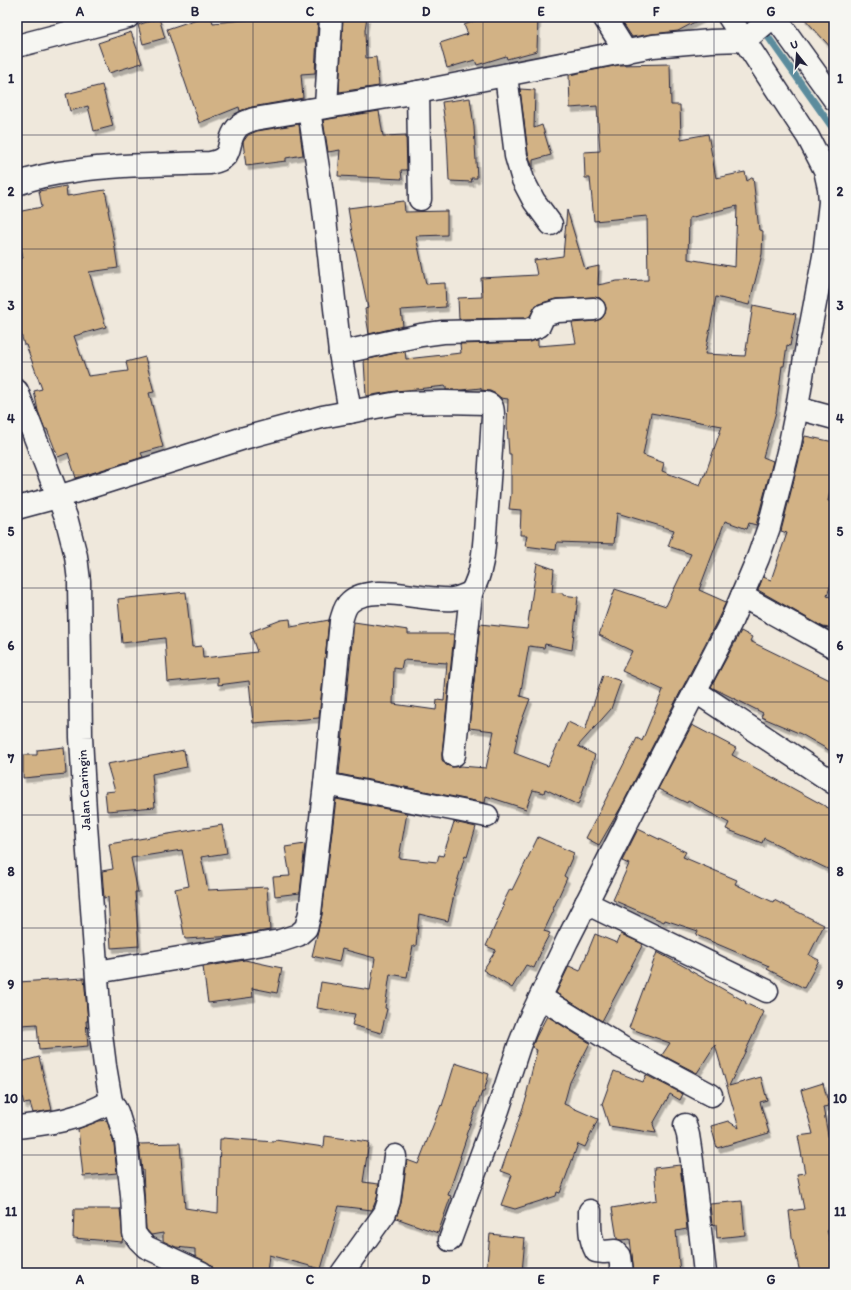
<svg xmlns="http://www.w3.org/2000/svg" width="851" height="1290" font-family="Itim,sans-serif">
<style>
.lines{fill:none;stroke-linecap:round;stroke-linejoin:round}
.stream{stroke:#5c8c9d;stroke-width:7}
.building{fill:#d2b285;stroke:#22223b;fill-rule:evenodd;filter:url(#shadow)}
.minor-casing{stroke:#22223b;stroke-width:25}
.minor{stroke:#f6f6f2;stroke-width:22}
.grid{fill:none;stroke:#22223b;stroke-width:1;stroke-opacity:0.55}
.labels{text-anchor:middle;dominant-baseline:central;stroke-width:3;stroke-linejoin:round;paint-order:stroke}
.street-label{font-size:13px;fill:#22223b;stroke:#f6f6f2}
.neatline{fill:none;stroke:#22223b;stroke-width:1.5}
.grid-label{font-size:13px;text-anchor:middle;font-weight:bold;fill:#22223b}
</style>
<defs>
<filter id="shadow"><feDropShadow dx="2.5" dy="4.5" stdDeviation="0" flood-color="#0004"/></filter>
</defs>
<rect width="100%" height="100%" fill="#efe8dc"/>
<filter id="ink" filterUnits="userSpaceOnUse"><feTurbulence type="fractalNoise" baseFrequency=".025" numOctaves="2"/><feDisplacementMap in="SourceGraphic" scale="8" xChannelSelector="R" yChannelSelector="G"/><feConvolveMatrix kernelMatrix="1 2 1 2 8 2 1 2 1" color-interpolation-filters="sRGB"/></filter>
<g filter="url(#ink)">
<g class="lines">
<path class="stream" d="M754,17L834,130"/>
</g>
<g class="building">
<path d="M203,17H211L213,23L275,17H318L315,73L301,74L303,98L252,107L240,111L239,107L199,123L167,29Z"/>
<path d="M343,17H367L365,30L366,58L376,57L379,86L339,92Z"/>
<path d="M485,17H538L537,51L507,59L506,56L477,65L475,60L447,68L440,43L468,34L464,25Z"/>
<path d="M619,17H704L678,31L652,34L632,37Z"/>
<path d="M803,17H834V51Z"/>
<path d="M159,18L165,38L143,44L138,25Z"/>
<path d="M131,32L142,63L109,73L98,43Z"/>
<path d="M670,64L671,105H680L681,139L708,134L716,178L745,172L747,181L753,177L759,230L763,231L762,254L749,305L716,297L705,354L745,356L753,305L796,314L790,346L787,345L784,366H782L776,412L763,457L773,461L756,525L749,523L747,529L725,521L699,590L726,602L718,619L621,807L599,845L586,838L637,738L642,741L663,690L622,671L632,651L599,635L615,589L666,606L691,554L668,546L674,530L617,513L614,544L557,542L556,550L525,546L527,535H520L521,510L509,509L511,494V454H509L507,426L508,399L501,398L496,394L490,391L481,390V388L461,390H446V386L396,391L366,396L364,360L405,351L406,359L461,353L460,344L528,342L538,340V346L576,343L572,323L595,321L601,319L605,314L606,308L604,302L600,298L593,297L555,299L536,305L530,316L526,318L459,319L458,298L482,297L481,278L537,275L534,260L563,256L567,210L585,269L599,266L598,285L617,281L648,280L647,216L594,221L590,178H585L584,152L600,151L597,106L570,108L569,75L619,65ZM737,206L735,267L688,259L689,218ZM651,413L722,426L705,475H704L700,486L662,471L664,463L643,455Z"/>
<path d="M102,85L113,126L94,131L88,106L70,111L66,94Z"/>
<path d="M520,89L535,90L534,128L542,125L551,155L533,160V169L528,153Z"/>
<path d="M470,98L474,127L477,178H471L472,182L449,181L447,137L442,102Z"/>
<path d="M379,111L383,136L406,135L407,170H401L402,179L338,176L340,150L328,152L323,120Z"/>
<path d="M299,124L303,155L286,158V161L246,166L243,142L248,135L257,131Z"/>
<path d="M66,186L67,196L105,190L109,210H108L115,248L118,268L89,272L106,327L74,336L88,376L128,371L126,362L145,357L154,392L149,393L163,447L141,453L143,457L76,478L68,453L58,457L47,429H45L38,411L34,391L42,389L26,345H24L17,318V260L23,258L17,224V212L42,207L39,191Z"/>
<path d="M404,201L405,212L447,211V235L416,236L426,284L445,283L446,307L401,310L403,326L369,334L365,309L368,308L352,233L348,208Z"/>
<path d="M805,436L834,442V473L828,501L834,502V575L827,596L834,598V609L829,628L823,627L758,590L763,577L771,580L787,533L781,531Z"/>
<path d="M537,563L554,569L552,592L563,593V595L578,597L572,650L545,644L544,648L529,646L520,696L530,699L519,728L514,753L548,766L568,722L585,730L603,675L621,681L611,709L578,746L595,755L578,805L545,789L544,793L533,790L526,809L486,796L485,803L339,774L354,622L408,630V634H454L442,754V760L446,765L452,767L460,766L486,768L494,731L469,728L480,624L527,629ZM403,660L447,663L444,701L437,700L436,710L393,704L394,668L401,669Z"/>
<path d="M186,592L192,647L202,646L203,658L257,652L250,632L281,620L290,619L291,627L329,620L319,718L253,723L249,681L218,685V677L168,682L165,638L122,643L118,599Z"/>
<path d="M741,631L752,637L750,641L834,682V753L801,734L761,717L763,713L711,687Z"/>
<path d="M692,725L736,748L732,755L834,811V872L764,838L762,843L726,829L729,823L688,801L687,803L658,789Z"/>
<path d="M64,747L66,774L23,778V755H37V750Z"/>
<path d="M184,750L187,767L152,774L155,807L107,811L105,792L115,791L107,764Z"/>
<path d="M336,799L407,813L399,858L437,862L439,855L443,856L454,822L476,827L467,857L465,856L453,895H454L448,921L419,914L416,946H413L407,977L390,974L385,1008L387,1009L381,1033L352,1025L355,1014L317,1008L321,982L370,990L375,958L342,949L339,962L312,956L322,914Z"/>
<path d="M222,825L227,853L201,857L208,890L267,887L270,930L236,936L185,939L175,889L189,886L182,850L131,858L138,892H135L139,946L111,948L108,897L104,898L102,871L113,869L109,844Z"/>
<path d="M638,829L686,852L683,857L737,880L735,884L773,902L774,900L824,925L809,955L819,960L804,988L767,969L769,966L696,935L698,931L665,920L664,922L613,900L629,864L622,861Z"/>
<path d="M538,837L574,853L564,876L567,878L553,909L554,910L544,931L550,933L540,952H541L534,968L526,965L512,988L483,970L496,950L486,946L504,906L502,905L510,889L512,890Z"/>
<path d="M305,844L300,893L275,896L273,877L290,876L285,847Z"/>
<path d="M595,934L617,943L621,934L643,944L602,1021L556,993L569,966L580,971Z"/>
<path d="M657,952L689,969V970L746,1002L745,1003L764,1012L729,1086L761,1077L767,1100L760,1102L769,1133L717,1148L711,1126L728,1121L739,1128L715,1045L697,1073L662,1055L670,1043L629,1028Z"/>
<path d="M245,960L282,968L277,993L252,988L253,997L208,1003L203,967Z"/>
<path d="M84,978L88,1021H86L88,1046L39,1050L37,1024L21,1025L18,982Z"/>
<path d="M547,1016L590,1043L570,1082L564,1104L598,1119L585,1147L578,1144L560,1193L557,1192L556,1196L515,1209L501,1205L512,1175L501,1171L527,1096H526L537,1050L532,1047L536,1037Z"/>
<path d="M39,1057L52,1110L33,1113L30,1103L24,1104L17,1077V1063Z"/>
<path d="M455,1063L489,1074L484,1092H482L466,1135L467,1136L460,1157H461L448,1195L451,1196L438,1233L396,1218L401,1203L407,1160L418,1164L441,1105L442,1106Z"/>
<path d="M614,1071L643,1082L646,1075L683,1094L680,1100L670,1094L653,1124L656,1133L609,1126L602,1104Z"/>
<path d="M823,1083L829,1106L823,1107L834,1169V1229L827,1230L834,1256V1273H800L792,1237L789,1211L804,1209L797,1174L805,1173L798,1136L813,1134L801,1090Z"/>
<path d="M107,1120L114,1144L117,1173L83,1176L78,1129L99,1121Z"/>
<path d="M325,1136L369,1142L363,1182L379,1184L377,1198L372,1210L339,1206L321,1269L269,1255L267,1273H245L216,1271L214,1273L212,1266L207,1262L195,1256V1249L176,1247L163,1241V1233L151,1235L146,1229L143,1170H142L139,1144L180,1143L185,1208L218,1213L220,1139H223V1138L274,1142L275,1140L324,1147Z"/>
<path d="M680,1165L687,1229L676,1231L680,1273H634L630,1239L621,1240L617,1239L612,1208L657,1200L654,1168Z"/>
<path d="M742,1201L745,1235L717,1238L716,1224L712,1225L710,1204Z"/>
<path d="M74,1209H120L123,1237L122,1242L73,1238Z"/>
<path d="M490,1234L525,1238L522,1273H486Z"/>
</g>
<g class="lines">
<g class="minor-casing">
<g id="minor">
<path d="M604,17L626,52"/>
<path d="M775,17L834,99"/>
<path d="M17,46L128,17"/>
<path d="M506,75L516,156L523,180L534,201L551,224"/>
<path d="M418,92L420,199"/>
<path d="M326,107L331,17"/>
<path d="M309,110L323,201L340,353L350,412"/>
<path d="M17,184C35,177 55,173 74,171C119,164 164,165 210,163C237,158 224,143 237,128C241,123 248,121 254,119L418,92L653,46L711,41L745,40L773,17"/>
<path d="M340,353L421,335L443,332L528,330L539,326L544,315L558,311L594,309"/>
<path d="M17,391L66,517L76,556L79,581L81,737L85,811L101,1034L105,1066L111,1101L117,1112L126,1141L132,1195L134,1233L139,1240L146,1247L202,1273"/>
<path d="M797,408L834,418"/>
<path d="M17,508L58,497L244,438L322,417L398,403L444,402L486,403C493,405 493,409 493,416C491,450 489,485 486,519C484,545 484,570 471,593L454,755"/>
<path d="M742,596L834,647"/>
<path d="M695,691L834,783"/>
<path d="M325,784L487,816"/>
<path d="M586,903L767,991"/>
<path d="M97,972L280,941L298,935L306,928L310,913L325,784L341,621C343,615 344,607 350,602C371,582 426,602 453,599C459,598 465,595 471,593"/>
<path d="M541,998L621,1047L711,1095"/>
<path d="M685,1125L688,1135L692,1161L705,1273"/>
<path d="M17,1127C53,1123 79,1120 111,1101"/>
<path d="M590,1211C590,1225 589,1238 596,1251L604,1252L615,1251L620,1256L622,1273"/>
<path d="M450,1240L498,1110L519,1046L528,1023L567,941L634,809L730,624L758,558L769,527L789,448L797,408L806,351L824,256L830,202L829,188L825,170L808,137L729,17"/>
<path d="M342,1273L385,1213L389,1201L395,1156"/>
</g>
</g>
<use href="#minor" class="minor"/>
</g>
</g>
<path class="grid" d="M137,17V1273M253,17V1273M368,17V1273M483,17V1273M598,17V1273M714,17V1273M17,135H834M17,249H834M17,362H834M17,475H834M17,588H834M17,702H834M17,815H834M17,928H834M17,1041H834M17,1155H834"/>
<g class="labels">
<g class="street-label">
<text transform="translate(84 790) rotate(-93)">Jalan Caringin</text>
</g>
</g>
<rect width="851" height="1290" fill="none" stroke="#f6f6f2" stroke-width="44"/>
<g transform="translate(797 54) rotate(343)" stroke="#f6f6f2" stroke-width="3" paint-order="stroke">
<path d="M0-3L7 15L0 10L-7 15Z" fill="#22223b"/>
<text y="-6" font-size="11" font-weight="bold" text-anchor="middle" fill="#22223b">U</text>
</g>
<rect x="22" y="22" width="807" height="1246" class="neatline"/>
<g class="grid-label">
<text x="80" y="16">A</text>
<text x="195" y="16">B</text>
<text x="310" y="16">C</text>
<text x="426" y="16">D</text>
<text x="541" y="16">E</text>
<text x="656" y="16">F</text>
<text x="771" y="16">G</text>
<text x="11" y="83">1</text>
<text x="840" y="83">1</text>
<text x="11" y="196">2</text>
<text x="840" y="196">2</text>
<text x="11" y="310">3</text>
<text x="840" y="310">3</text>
<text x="11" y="423">4</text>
<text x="840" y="423">4</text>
<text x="11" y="536">5</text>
<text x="840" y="536">5</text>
<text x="11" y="650">6</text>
<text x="840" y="650">6</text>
<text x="11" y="763">7</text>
<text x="840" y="763">7</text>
<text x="11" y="876">8</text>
<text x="840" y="876">8</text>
<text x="11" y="989">9</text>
<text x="840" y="989">9</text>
<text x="11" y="1103">10</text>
<text x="840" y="1103">10</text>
<text x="11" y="1216">11</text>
<text x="840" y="1216">11</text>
<text x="80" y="1284">A</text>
<text x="195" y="1284">B</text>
<text x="310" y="1284">C</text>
<text x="426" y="1284">D</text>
<text x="541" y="1284">E</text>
<text x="656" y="1284">F</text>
<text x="771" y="1284">G</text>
</g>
</svg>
